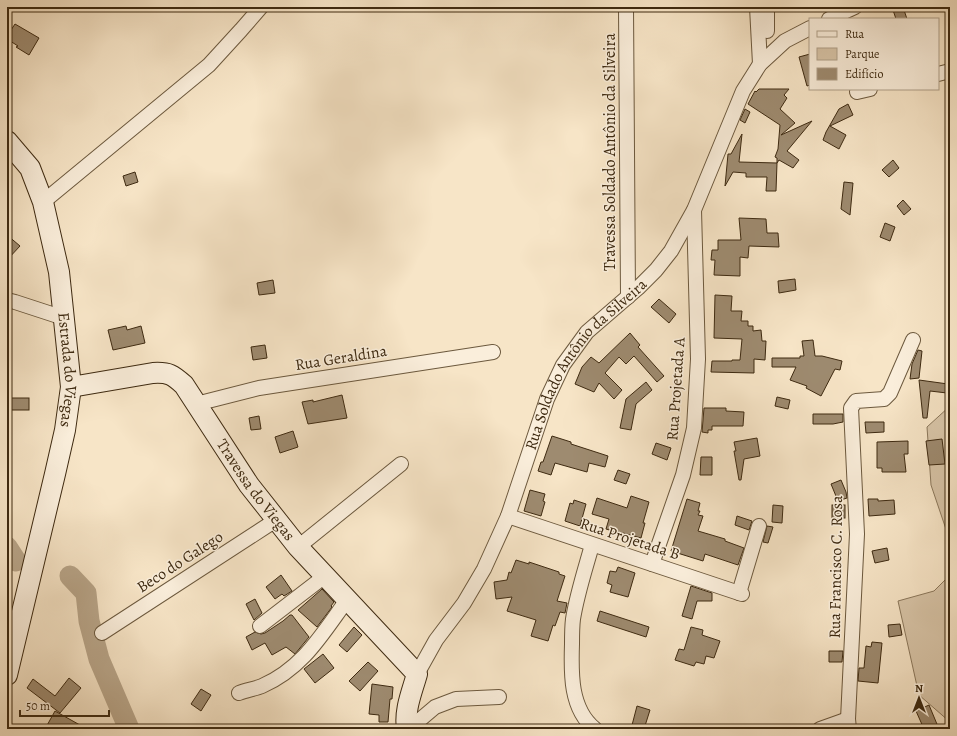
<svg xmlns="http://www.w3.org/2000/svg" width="957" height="736" font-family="Alegreya,serif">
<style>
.green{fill:#d8c5a8;stroke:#8b785c}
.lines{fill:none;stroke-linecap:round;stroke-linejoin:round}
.river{stroke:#b8a589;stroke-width:21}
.building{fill:#9e8b70;stroke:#3e2a11}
.street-casing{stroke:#6c593e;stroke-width:16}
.secondary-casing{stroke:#3e2a11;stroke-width:22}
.street{stroke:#faeedb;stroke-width:14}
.secondary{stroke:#faeedb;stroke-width:20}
.labels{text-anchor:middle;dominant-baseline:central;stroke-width:3;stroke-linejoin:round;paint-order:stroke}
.street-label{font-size:16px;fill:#3e2a11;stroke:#faeedb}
</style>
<rect width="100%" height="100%" fill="#f7e5c7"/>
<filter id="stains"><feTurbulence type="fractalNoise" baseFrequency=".005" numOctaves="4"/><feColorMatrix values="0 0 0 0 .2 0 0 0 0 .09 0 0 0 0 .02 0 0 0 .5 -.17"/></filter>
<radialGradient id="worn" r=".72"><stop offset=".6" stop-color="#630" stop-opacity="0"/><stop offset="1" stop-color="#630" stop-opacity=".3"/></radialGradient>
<g class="green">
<path d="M950,406V541L931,485L927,427Z"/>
<path d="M950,575V722L919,695L898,601L934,591Z"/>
</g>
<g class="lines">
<g class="river">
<path d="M7,547L16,561"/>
<path d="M70,576L86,593L89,621L99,659L129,729"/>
</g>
</g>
<g class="building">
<path d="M903,7L907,19H896L893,10Z"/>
<path d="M15,24L39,38L29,55L16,47L18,46L7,39V36Z"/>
<path d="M810,54V85L807,86L799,57Z"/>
<path d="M759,89H789L784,95L787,98L780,109L795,123L781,135L812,121L787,151L799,160L793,168L779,160L777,163L776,191H766L767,177H746V173L733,172L725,186L728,154H731L742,134L739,162L777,163V158L775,157L778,149L780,125L748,104L755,91L756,92Z"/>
<path d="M848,104L853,115L830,126L846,135L839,149L823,140L826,132L839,109Z"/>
<path d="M745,109L750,112L745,123L740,120Z"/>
<path d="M893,160L899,168L889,177L882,170Z"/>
<path d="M135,172L138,182L126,186L123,176Z"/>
<path d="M844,182L853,183L850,215L841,209Z"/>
<path d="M903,200L911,209L904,215L897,206Z"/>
<path d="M739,218L766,219L767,233H778L779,247L749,246L748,258L740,257V276L714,275L715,260H711L712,250H718V240H741Z"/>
<path d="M885,223L895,227L890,241L880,237Z"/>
<path d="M7,235L20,246L7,260Z"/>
<path d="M795,279L796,290L779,293L778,281Z"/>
<path d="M273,280L275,293L259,295L257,283Z"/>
<path d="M715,295L732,296L731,311H742L741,321H748V326H753V331L761,330L762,341H766L765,360L754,359V373L711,372L712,361H732V360H740L742,339L714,338Z"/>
<path d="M659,299L676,314L669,323L651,307Z"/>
<path d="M126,326L127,330L141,326L145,343L113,350L108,330Z"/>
<path d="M630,333L640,345L638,347L664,376L657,382L634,356L626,364L619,357L605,373L622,390L614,399L599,383L594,392L575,384L582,367L591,357L599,363Z"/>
<path d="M813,340L815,356H822L842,361L840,370L835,369L821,396L806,388L807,386L790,380L796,367H772V358H800V356H804L802,341Z"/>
<path d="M265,345L267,358L253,360L251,347Z"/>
<path d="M918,350L922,351L919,378L910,379L912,364Z"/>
<path d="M919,380L948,384L947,393L930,391L927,418H923Z"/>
<path d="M646,382L652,390L636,404L631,430L620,428L626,399Z"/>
<path d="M342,395L347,418L308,424L302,402L313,400V402Z"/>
<path d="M777,397L790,400L788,409L775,406Z"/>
<rect x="7" y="398" width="22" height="12"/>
<path d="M704,408H726V411L744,412L743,426H712V430H708V433L702,432Z"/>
<path d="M813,414H843V422L833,424H813Z"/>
<path d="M259,416L261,429L251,430L249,418Z"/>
<path d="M865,422H884V432L866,433Z"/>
<path d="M293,431L298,447L280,453L275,437Z"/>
<path d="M552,436L571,442V444L608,456L605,467L589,463L587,472L555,463L551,475L538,471L541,462H543Z"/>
<path d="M757,438L760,456L744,459L741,480H739L734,451H736L734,442Z"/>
<path d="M942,439L945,464L929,465L926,441Z"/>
<path d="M908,441V454H904L906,472H882V468H877V442Z"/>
<path d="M656,443L671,448L667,460L652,454Z"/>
<path d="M701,457H712V475H700Z"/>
<path d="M618,470L630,474L626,484L614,480Z"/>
<path d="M841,480L846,492L847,498L838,501L831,484Z"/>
<path d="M530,490L545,494L543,501L545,502L541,516L524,511Z"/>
<path d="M631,496L649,502L643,523H645L641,538L616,531V532L606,529L609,519L592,514L597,498L627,508Z"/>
<path d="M687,499L700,503L698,511H700L698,515L703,516L698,531L725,539V541L744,548L738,565L705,554L703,561L671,551Z"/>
<path d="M868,499H878V501L894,500L895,514L869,516Z"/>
<path d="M574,500L586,504L580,526L565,521L570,503L573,504Z"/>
<path d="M773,505L783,506L782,523L772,522Z"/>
<rect x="832" y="505" width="13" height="13"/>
<path d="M737,516L752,521L749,530L735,525Z"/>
<path d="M767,526L773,527L768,543L763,542Z"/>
<path d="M887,548L889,560L875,563L872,551Z"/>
<path d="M516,560L529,564V562L559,572V574L565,576L557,601L567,603L565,613L560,612L555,626L553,625L548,641L531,636L536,620L507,611L512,597L496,599L494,582L507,580L509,572L511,573Z"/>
<path d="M618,567L635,573L628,597L610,592L612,585L607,583L610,571L616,572Z"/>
<path d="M281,575L292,591L284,596L282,594L275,599L266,587Z"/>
<path d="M691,586L712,593V601H697L692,619L682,616Z"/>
<path d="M322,589L334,602L331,606L332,607L317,627L298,610Z"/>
<path d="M255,599L262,613L254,620L246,604Z"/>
<path d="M600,611L649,627L646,637L597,621Z"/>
<path d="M290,615H292L309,637L295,654L286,647L272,655L265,643L252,650L246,637L255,632L261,634L265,633L283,621Z"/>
<path d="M900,624L902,635L889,637L888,625Z"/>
<path d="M354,627L362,635L347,652L339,645Z"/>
<path d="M691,627L703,630L702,635L720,641L714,658L706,656L704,664L696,662L694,666L675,660L679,649L684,650Z"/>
<path d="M872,642L882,643L878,683L858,681L859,668H864L866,646L871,647Z"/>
<path d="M829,651H843L842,662H829Z"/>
<path d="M323,654L334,668L315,683L304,669Z"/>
<path d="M368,662L378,671L360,691L349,681Z"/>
<path d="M69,678L81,688L60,713L27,688L33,679L55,696Z"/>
<path d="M372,684L393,687L392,699H390L388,722H379V715L369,714Z"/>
<path d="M201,689L211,695L201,711L191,704Z"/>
<path d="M929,705L939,729H924L916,711Z"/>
<path d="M637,706L650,710L644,729H631Z"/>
<path d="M55,711L87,729H45Z"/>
</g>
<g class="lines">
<g class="street-casing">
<g id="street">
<path d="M626,7L628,297"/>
<path d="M757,7L760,64"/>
<path d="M767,7V31"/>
<path d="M829,19L855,7"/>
<path d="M938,74L950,71"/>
<path d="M857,92L870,89"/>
<path d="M43,202L209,65L241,30L261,7"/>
<path d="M7,300L15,302L64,318"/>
<path d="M196,404L259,388L493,352"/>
<path d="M508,516L742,594"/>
<path d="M592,545C585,570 577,594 573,619C572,627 572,636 572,644C571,673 570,709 595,729"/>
<path d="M298,547L401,464"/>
<path d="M652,564L683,475L694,428L698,359L694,210"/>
<path d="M739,593L759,526"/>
<path d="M260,626L325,576"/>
<path d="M102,633L276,520"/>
<path id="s1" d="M417,674L436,640L464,603L484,569L508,516L547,399L563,365L587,332L638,288L656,270L671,251L694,210L743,91L760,64L785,41L810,28"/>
<path d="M239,693C246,690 255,689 262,686C303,668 322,634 347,600"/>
<path d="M409,729L435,707L456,699L499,697"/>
<path d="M820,729L848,719"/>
<path d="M849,729L848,719L857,534L851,408L856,401L884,399L890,393L913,340"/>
</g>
</g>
<g class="secondary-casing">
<g id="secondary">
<path id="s2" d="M7,141L30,168L43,202L59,272L71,387L65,430L55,474L7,675"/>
<path id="s3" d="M71,387L153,373C169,372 173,375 184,385L249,485L298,547L417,674C412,692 404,710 407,729"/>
</g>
</g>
<use href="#street" class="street"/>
<use href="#secondary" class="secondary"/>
</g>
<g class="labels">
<g class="street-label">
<text transform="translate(610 152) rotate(-90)">Travessa Soldado Antônio da Silveira</text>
<text transform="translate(341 358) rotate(-9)">Rua Geraldina</text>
<text stroke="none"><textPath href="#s1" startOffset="357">Rua Soldado Antônio da Silveira</textPath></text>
<text stroke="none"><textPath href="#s2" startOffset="242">Estrada do Viegas</textPath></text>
<text transform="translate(676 389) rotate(-86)">Rua Projetada A</text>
<text stroke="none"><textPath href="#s3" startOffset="245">Travessa do Viegas</textPath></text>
<text transform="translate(630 539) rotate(18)">Rua Projetada B</text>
<text transform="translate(180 562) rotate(-33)">Beco do Galego</text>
<text transform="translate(836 567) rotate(-89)">Rua Francisco C. Rosa</text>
</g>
</g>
<rect width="957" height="736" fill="none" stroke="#f7e5c7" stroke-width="24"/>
<rect x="8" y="8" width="941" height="720" fill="none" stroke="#3e2a11" stroke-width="2"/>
<rect x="12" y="12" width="933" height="712" fill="none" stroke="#3e2a11"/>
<rect x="809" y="18" width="130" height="72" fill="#faeedb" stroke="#afa08a"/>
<rect x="817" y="31" width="20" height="6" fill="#faeedb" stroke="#afa08a"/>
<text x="845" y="38" font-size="12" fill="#3e2a11">Rua</text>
<rect x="817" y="48" width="20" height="12" fill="#d8c5a8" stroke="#afa08a"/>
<text x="845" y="58" font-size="12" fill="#3e2a11">Parque</text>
<rect x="817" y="68" width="20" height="12" fill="#9e8b70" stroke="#afa08a"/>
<text x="845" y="78" font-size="12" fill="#3e2a11">Edifício</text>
<g transform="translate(919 698)" stroke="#faeedb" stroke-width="3" paint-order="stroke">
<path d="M0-3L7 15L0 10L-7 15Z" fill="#3e2a11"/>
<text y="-6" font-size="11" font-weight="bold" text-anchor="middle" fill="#3e2a11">N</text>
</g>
<path d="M20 710v6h89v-6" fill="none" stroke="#3e2a11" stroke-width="2"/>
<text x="26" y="710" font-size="12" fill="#3e2a11" stroke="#faeedb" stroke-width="3" paint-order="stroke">50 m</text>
<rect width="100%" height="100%" filter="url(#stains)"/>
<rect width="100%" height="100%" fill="url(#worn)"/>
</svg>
